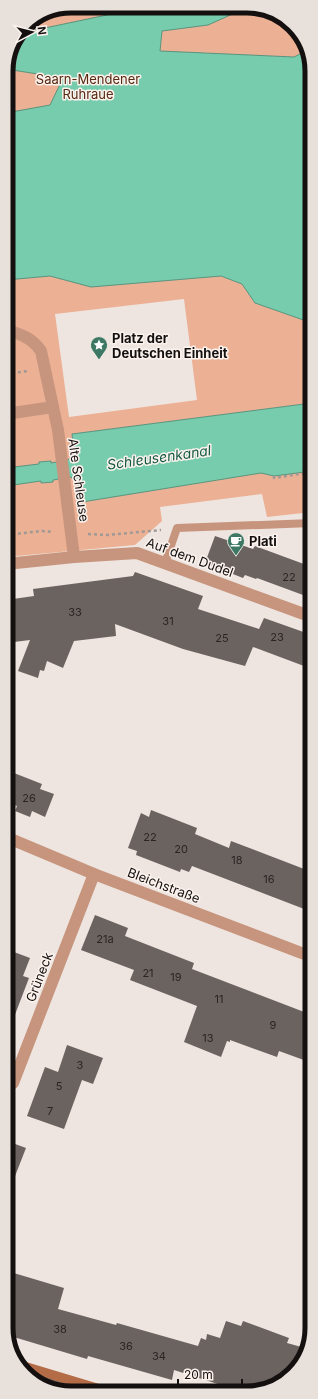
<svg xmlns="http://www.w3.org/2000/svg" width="318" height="1399" font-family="Inter,sans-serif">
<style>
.green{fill:#ecb094;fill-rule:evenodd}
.water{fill:#77ccad;stroke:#59947e}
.building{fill:#6b6360}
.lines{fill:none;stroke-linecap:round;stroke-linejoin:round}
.path{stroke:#a09995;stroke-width:2.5;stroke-dasharray:3 3;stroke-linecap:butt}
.service{stroke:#c7957d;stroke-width:8}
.minor{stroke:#c7957d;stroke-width:12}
.secondary{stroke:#b46c47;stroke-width:12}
.tram{stroke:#6d6764;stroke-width:1}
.labels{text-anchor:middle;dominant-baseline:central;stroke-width:3;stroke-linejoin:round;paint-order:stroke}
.number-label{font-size:11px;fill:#292523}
.park-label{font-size:13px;fill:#562911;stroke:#fbf2ed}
.poi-label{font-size:13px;font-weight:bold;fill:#13100f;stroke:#fbf2ed;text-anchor:start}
.street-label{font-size:13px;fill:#13100f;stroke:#fbf2ed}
.water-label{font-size:14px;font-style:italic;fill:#145944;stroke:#fbf2ed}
.rim{fill:none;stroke:#13100f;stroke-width:5}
</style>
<rect width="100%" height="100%" fill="#eee5e0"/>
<g class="green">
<path d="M71,6L263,8L296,28L311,63L6,172V67L25,25Z"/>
<path d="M50,276L91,287L221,276L242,284L255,303L312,323V403L72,434L74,453L68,460L51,463V461L39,462L40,464L6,468V280ZM184,299L197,400L69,417L55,314Z"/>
<path d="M312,471V512L267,517L262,494L160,507L162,521L135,545L6,557V486L41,481V483L53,480L71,477L80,487L82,502L261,473L274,476Z"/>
</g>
<g class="water">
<path d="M145,7L246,8L208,25L162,31L160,51L294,57L306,51L311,63L312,323L255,303L242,284L221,276L91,287L50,276L6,280V113L50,105L63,78L6,69L21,33Z"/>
<path d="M312,403V471L274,476L261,473L82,502L80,487L71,477L53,480V482L41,483V481L6,486V468L39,464V462L51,461V463L68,460L74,453L72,434Z"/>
</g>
<g class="building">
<path d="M215,536L253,549L255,546L312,567V572L303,595L257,578L256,579L245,575L243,578L205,563Z"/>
<path d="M135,572L203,596L198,609L259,629L264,618L312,635V669L253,647L245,666L183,649L115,624L116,636L74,641L63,668L47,661L44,671L40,670L38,678L18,671L30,640L6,643V600L34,596L33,589L133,576Z"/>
<path d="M14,773L42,784L40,789L54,794L45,817L32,811L30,817L15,811L17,806L6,802V791Z"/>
<path d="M151,810L197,828L195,834L229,848L231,841L312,872V912L192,866L189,872L181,869L180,872L136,855L137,851L128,848L141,813L149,817Z"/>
<path d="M95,915L128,928L125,936L194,963L192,969L312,1015V1063L279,1051L277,1057L230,1040V1042L227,1041L221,1057L184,1042L197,1006L130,980L134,970L81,950Z"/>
<path d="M6,949L30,958L23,976L29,978L8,1033H6Z"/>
<path d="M67,1045L103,1058L93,1084L82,1080L64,1129L27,1116L45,1067L58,1072Z"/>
<path d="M7,1141L26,1148L8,1194H7Z"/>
<path d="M7,1271L64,1288L58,1309L116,1325L117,1323L198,1346L201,1338L206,1340L207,1334L220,1338L226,1321L241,1326L243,1321L289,1338L287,1343L305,1348L296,1371L255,1392H243L174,1370L172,1380L88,1356L87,1359L7,1335Z"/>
</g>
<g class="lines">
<g class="path">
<path d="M6,374L28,371"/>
<path d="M274,476V478L312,472"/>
<path d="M311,509L309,491H312"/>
<path d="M88,534L107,535L161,530"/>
<path d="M6,535L42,531L53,532"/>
</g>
<path class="service" d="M165,563L177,528L312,523"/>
<g class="minor">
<path d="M6,330C21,334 32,338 41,351L58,430L74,557"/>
<path d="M6,414L53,407"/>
<path d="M6,564L74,557L137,553L312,617"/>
<path d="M6,837L94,874L312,957"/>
<path d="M7,1087L13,1083L94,874"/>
</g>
<path class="secondary" d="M22,1367L105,1392"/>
<g class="tram">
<path d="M24,1371L89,1392"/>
<path d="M85,1390H135L141,1392"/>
</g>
</g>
<defs>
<g id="sight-pin" transform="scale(0.9)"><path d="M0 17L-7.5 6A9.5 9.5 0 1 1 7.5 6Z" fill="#3c7863" stroke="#fbf2ed"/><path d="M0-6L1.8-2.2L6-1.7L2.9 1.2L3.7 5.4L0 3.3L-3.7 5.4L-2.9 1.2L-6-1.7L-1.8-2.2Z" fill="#fff"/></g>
<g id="cafe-pin" transform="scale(0.9)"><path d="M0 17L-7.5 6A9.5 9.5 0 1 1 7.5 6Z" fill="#3c7863" stroke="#fbf2ed"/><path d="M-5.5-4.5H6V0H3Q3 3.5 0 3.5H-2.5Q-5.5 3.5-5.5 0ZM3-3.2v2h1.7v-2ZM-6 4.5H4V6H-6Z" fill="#fff"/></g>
</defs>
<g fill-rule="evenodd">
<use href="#sight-pin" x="99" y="345"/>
<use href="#cafe-pin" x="236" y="541"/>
</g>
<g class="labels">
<g class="number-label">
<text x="289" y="577">22</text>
<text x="75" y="612">33</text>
<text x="168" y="621">31</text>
<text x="277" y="637">23</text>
<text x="222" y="638">25</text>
<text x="29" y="798">26</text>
<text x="150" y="837">22</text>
<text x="181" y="849">20</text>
<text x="237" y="860">18</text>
<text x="269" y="879">16</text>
<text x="105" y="939">21a</text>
<text x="148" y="973">21</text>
<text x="176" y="977">19</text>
<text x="219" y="999">11</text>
<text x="273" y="1025">9</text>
<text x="208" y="1038">13</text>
<text x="80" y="1065">3</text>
<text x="59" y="1086">5</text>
<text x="50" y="1111">7</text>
<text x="60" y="1329">38</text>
<text x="126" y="1346">36</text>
<text x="159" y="1356">34</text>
</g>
<g class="park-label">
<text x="88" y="79">Saarn-Mendener<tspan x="88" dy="15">Ruhraue</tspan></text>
</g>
<g class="poi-label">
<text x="112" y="338">Platz der<tspan x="112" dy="15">Deutschen Einheit</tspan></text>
<text x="249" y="541">Plati</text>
</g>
<g class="street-label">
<text transform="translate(79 480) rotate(82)">Alte Schleuse</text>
<text transform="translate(190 557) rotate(20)">Auf dem Dudel</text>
<text transform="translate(164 885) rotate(21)">Bleichstraße</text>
<text transform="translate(39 977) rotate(-69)">Grüneck</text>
</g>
<g class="water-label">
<text transform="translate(159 457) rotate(-8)">Schleusenkanal</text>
</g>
</g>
<path d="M0 0H318V1399H0ZM71 13H247A58 58 0 0 1 305 71V1328A58 58 0 0 1 247 1386H71A58 58 0 0 1 13 1328V71A58 58 0 0 1 71 13Z" fill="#e8e0db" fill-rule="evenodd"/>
<path class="rim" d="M71 13H247A58 58 0 0 1 305 71V1328A58 58 0 0 1 247 1386H71A58 58 0 0 1 13 1328V71A58 58 0 0 1 71 13Z"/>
<g transform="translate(32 32) rotate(83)" stroke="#fbf2ed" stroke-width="3" paint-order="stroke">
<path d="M0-3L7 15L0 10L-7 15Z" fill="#13100f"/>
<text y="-6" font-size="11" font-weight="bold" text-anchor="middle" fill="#13100f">N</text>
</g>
<path d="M178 1379v6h64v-6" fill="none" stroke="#13100f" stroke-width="2"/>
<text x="184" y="1379" font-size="12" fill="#13100f" stroke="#fbf2ed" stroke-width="3" paint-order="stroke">20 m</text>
</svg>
